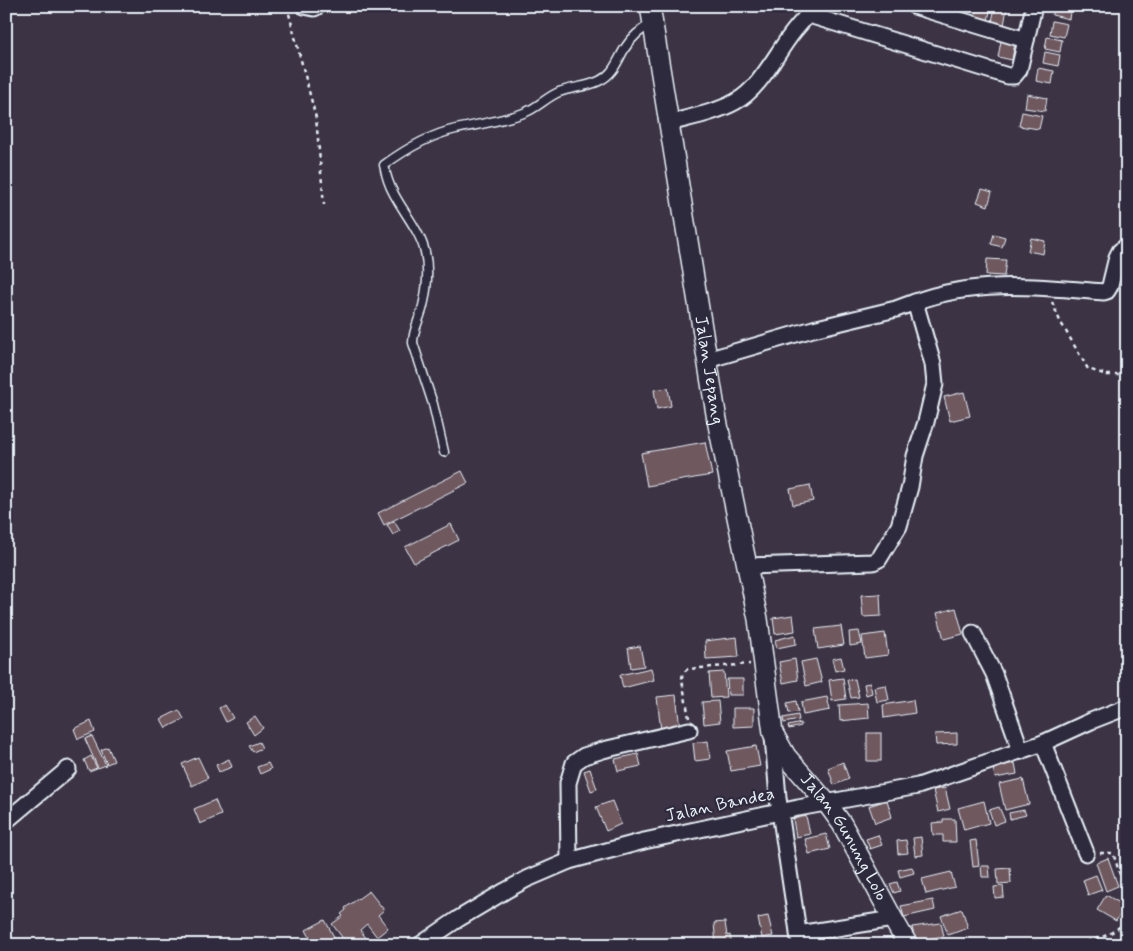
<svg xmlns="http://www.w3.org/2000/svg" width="1133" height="951" font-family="Mynerve,sans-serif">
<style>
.building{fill:#6f585f;stroke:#e8f1f8}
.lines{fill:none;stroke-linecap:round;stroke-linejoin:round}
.service-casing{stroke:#e8f1f8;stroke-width:11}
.minor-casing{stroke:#e8f1f8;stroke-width:19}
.tertiary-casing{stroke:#e8f1f8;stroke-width:22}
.path{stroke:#e8f1f8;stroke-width:2.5;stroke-dasharray:4 4;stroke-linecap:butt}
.service{stroke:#2f2a3d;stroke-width:8}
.minor{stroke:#2f2a3d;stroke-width:15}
.tertiary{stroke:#2f2a3d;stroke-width:19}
.labels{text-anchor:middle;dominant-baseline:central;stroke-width:4.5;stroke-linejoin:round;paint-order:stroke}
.street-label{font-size:18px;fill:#e8f1f8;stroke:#2f2a3d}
</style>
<rect width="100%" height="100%" fill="#3c3344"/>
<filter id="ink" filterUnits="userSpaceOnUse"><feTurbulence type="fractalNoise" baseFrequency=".02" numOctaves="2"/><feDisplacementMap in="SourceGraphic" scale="10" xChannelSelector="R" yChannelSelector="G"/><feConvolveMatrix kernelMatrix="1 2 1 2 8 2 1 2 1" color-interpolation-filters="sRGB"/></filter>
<g filter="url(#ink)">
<g class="building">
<path d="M977,6H991L988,21L975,19Z"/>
<path d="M995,6L1007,8L1004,25L992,22Z"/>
<path d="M1054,6H1071L1069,19L1052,15Z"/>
<path d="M1052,21L1067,24L1064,37L1050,34Z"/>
<path d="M1047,37L1062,40L1060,52L1045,49Z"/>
<path d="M1001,41L1015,43L1012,60L998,57Z"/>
<path d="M1045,52L1060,55L1058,66L1043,63Z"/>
<path d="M1038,68L1054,71L1052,84L1036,81Z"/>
<path d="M1027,94L1047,98L1045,111L1025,108Z"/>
<path d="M1022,112L1042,116L1039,129L1019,126Z"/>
<path d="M982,189L992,192L988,206L977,202Z"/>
<path d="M994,234L1005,237L1002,247L991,244Z"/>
<path d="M1031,238L1045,241L1043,254L1028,251Z"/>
<path d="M987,259L1006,260L1004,276L986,275Z"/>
<path d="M668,388L671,406L657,409L654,390Z"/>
<path d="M964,392L970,416L950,421L944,397Z"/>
<path d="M705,442L712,475L647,486L641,453Z"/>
<path d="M462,471L468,483L384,525L378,513Z"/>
<path d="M810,485L813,501L793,505L790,489Z"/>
<path d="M394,521L400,531L393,535L387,525Z"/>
<path d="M451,524L459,540L414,563L405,547Z"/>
<path d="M880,594L881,616L863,617L861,595Z"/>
<path d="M956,608L963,634L944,639L937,613Z"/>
<path d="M793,615L795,631L775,634L773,618Z"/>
<path d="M841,626L844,645L818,649L815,629Z"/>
<path d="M859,631L862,644L850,646L849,632Z"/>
<path d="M885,633L888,655L865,658L862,636Z"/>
<path d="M795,635L796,644L777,648L775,640Z"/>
<path d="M737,637L739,657L706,659L705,641Z"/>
<path d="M640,646L644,666L631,668L628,648Z"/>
<path d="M841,657L844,669L835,671L832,659Z"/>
<path d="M795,659L798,680L783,683L779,662Z"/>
<path d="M816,659L822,682L806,686L801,662Z"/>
<path d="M651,668L654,680L623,688L620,675Z"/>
<path d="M724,672L726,697L711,698L709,673Z"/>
<path d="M843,678L846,699L832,701L829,680Z"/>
<path d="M727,679H743V695H728Z"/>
<path d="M855,679L859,697L851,698L847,680Z"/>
<path d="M870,683L872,693L866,695L864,684Z"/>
<path d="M886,685L889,700L877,702L874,687Z"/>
<path d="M676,695L680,728L661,731L657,697Z"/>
<path d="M827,697L830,710L803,715L801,702Z"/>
<path d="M913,700L915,713L884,718L883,705Z"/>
<path d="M718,701L720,722L704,724L702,702Z"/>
<path d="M796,701L798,712L789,713L787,703Z"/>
<path d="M868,703L869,718L840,721L839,705Z"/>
<path d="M225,705L233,718L226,722L219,708Z"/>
<path d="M733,708H754V726L733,727Z"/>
<path d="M179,710L184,719L166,728L161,719Z"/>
<path d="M798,715L799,720L784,723L783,718Z"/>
<path d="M255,716L263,728L254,735L246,722Z"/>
<path d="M91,721L95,732L78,739L74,729Z"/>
<path d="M801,723V726L789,729L788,726Z"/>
<rect x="867" y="733" width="14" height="28"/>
<path d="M957,733V744L936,745L935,734Z"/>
<path d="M92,736L106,765L98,768L85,739Z"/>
<path d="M708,741L710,759L695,761L693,743Z"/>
<path d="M259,742L262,748L253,752L249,746Z"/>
<path d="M756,746L760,766L731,771L727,751Z"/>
<path d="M108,747L114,761L107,764L101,750Z"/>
<path d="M638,754L641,766L618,771L615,759Z"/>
<path d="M91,756L97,768L89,771L84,760Z"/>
<path d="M198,757L208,778L192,786L182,764Z"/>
<path d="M229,759L232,767L219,772L216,765Z"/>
<path d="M843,762L849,779L834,785L828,768Z"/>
<path d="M268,763L271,769L260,774L257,767Z"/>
<path d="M1015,763L1017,774L995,778L993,767Z"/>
<path d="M590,769L597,789L591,791L584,771Z"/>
<path d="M1023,779L1029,804L1005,810L999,784Z"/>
<path d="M945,788L950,809L938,812L933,790Z"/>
<path d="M215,800L221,815L200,824L194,809Z"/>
<path d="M887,800L892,817L875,823L869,806Z"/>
<path d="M612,801L621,824L606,831L596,807Z"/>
<path d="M984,801L989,823L964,830L958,808Z"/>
<path d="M999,807L1005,821L994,825L989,810Z"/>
<path d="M1024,810L1026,815L1010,819L1009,813Z"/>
<path d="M806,816L810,834L796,837L793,819Z"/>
<path d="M943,819H955L956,842H943V835H933L932,823L943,822Z"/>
<path d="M826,834L830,849L809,854L805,839Z"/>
<path d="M878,835L882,845L870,849L866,839Z"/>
<path d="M921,837L923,855L915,856L913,838Z"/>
<path d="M906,840L908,853L898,854L897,841Z"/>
<path d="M976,840L979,866L973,867L970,841Z"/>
<path d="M1108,858L1118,886L1106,891L1096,863Z"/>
<path d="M981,866H989L990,877H982Z"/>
<path d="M912,867L914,873L900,877L898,870Z"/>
<path d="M1010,868L1011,883L998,884L997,869Z"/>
<path d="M951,872L955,887L926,894L922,879Z"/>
<path d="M1096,875L1102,890L1088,895L1083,880Z"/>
<path d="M897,882L900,891L894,893L890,884Z"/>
<path d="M1003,886L1004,897L995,898L994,887Z"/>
<path d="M369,891L384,910L378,915L388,928L377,937L367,924L360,930L370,943L348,945L332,924L343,916L341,914L346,910L345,908Z"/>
<path d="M1106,895L1125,906L1116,921L1097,910Z"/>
<path d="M933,900L935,910L904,917L901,906Z"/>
<path d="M962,909L968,928L948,935L941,916Z"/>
<path d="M768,916L773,936L762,938L758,918Z"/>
<path d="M325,920L334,937L319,945H314L306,930Z"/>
<path d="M725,922L727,936L730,935L732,945H716L714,923Z"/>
<path d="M941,923L944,936L915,941L912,927Z"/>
</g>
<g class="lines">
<g class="service-casing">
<path id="service" d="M444,452L433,404L413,343C413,329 420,319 423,306C427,289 429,270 425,252C420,231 404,213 394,194C389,185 386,176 384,165C406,149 429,135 456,129C479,124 504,121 526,112C538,107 547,97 559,92C572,87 587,87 599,81C614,74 617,61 625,48C632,37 641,29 653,23"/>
</g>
<g class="minor-casing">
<g id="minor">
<path d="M304,6L314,8L318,6"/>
<path d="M914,6L1026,40"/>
<path d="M809,15L1008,76H1014L1019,70L1034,6"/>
<path d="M669,123C691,117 715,113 735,102C761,88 776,53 794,31C801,22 808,16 813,7"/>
<path d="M915,302C975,279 1041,287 1104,292L1107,291L1110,286L1117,257L1120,251L1127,246"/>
<path d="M707,360L813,329L896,309L915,302L933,364L935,384L926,422L915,456L910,487L899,526L879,559L873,562L747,566"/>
<path d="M973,633L994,674L1021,751"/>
<path d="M773,737L778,798L800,945"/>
<path d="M1043,743L1086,853"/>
<path d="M6,821L68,769"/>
<path d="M569,861L568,783L574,763L584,756L603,750L689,730"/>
<path d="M798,934L893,919"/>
<path d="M420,945L458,919L505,891L527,879L569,861L644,841L798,808L918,786L1043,743L1091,721L1127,707"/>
</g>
</g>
<g class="tertiary-casing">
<g id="tertiary">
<path id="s1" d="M650,6L717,420L758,619L773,733L786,756L826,802L842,824L893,919L908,945"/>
</g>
</g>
<g class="path">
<path d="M287,6L316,118L324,205"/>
<path d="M1052,302L1060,321L1088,369L1107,375H1127"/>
<path d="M689,718L682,680C682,675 683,672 688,669L750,664"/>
<path d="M1100,853H1113L1127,896"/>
<path d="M1120,928L1124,935V945"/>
<path d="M1072,945C1093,940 1113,937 1127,919"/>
</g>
<use href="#service" class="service"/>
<use href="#minor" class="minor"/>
<use href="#tertiary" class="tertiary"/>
</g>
</g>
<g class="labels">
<g class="street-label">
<text stroke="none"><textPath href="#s1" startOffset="369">Jalan Jepang</textPath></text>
<text transform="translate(720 805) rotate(-12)">Jalan Bandea</text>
<text stroke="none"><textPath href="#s1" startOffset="864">Jalan Gunung Lolo</textPath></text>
</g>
</g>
<rect width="1133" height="951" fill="none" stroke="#2f2a3d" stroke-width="25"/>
<rect x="12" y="12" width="1108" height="926" fill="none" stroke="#e8f1f8" stroke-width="2" filter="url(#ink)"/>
</svg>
